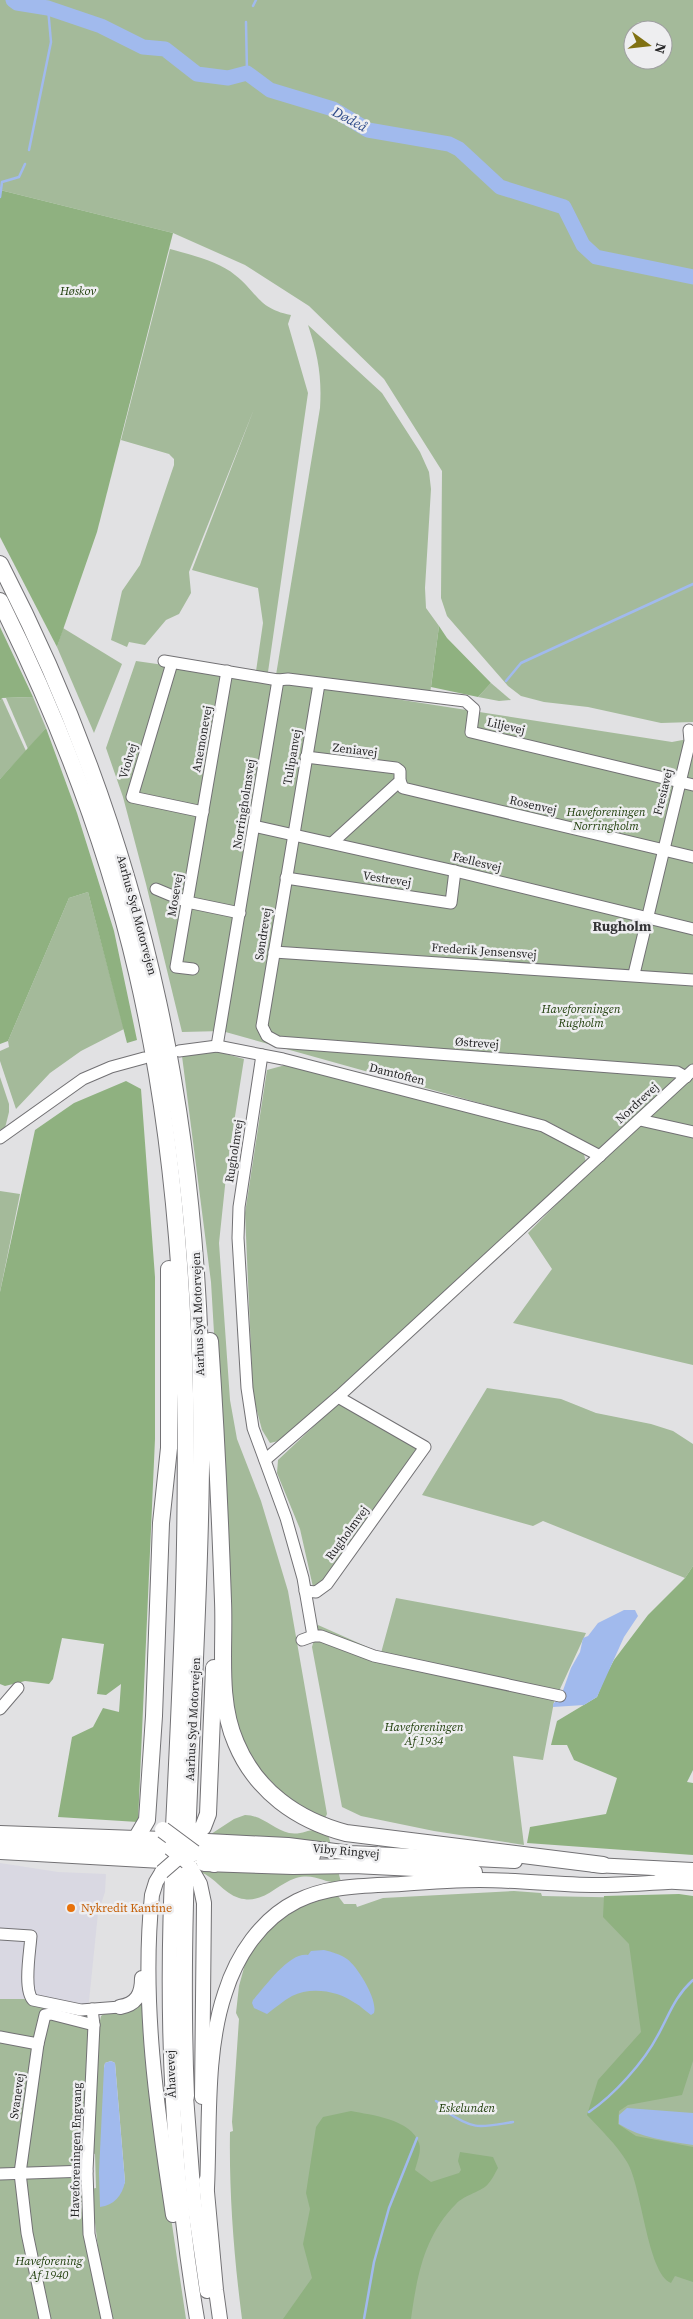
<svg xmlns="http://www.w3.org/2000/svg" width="693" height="2319" font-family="'Source Serif 4',serif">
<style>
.built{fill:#d9d8e2}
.green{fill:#a4ba9a;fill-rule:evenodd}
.forest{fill:#8fb180}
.water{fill:#a1baed}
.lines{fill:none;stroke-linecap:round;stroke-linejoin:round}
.stream{stroke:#a1baed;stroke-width:2.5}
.river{stroke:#a1baed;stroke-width:15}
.minor-casing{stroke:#727174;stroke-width:13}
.major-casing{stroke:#727174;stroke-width:16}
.highway-casing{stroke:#727174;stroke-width:18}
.minor{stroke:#fff;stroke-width:11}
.major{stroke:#fff;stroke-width:14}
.highway{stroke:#fff;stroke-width:16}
.major-bridge-casing{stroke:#727174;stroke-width:16;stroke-linecap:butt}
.highway-bridge-casing{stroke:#727174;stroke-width:18;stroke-linecap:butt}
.major-bridge{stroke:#fff;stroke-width:14}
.highway-bridge{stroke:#fff;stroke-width:16}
.food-dot{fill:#e8710a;stroke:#eeeef0;stroke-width:2}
.labels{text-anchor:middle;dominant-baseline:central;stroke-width:5;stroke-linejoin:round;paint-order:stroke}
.park-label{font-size:12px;font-style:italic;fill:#193904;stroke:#eeeef0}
.street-label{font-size:12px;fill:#29292a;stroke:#eeeef0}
.food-label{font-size:12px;fill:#c56008;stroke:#eeeef0;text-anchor:start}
.water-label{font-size:14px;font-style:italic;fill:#304c8a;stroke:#eeeef0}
.neighbourhood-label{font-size:14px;font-weight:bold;fill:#343436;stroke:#eeeef0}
</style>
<rect width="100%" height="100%" fill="#e1e1e3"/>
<path class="built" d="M0,1863L58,1872L106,1874L105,1892L98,1913L88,2011L0,2004Z"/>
<g class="green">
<path d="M0,0H693V722L661,723L588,707L544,702L521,696L508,686L447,616L441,598L442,471L384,379L309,306L245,265L173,233L0,190ZM633,30H663V60H633Z"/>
<path d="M170,249C189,254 220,262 235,275C258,293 258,309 291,315L288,324L308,393L267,679L672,742L693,738V1365L513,1323L552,1269L528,1233L605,1155L551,1123L222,1031L182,1032L146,884L123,797L106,748L136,661L255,678L263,623L258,588L192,570L254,409L189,572L191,593L179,614L166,620L145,645L129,642L127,647L111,640L122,591L140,565L174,465V459L169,454L121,440Z"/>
<path d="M308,325L382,393L420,452L429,472L431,489L425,588L426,608L439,626L430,694L276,675L320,408C322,377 318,355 308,325Z"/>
<path d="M63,628L122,664L94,733L57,647Z"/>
<path d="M491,683L511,700L499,701L478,697Z"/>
<path d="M33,697L46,728L28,749L6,698Z"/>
<path d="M2,698L26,751L0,779V701Z"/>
<path d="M88,892L124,1029L81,1051L50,1073L16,1109L0,1061V1051L9,1047L8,1041L69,898Z"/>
<path d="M219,1052L244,1059L227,1167L219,1243L230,1400L237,1439L261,1501L288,1591L327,1814L325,1818L291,1801L253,1763L231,1709L224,1502L211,1282L182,1056Z"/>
<path d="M289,1064L512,1118L583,1150L586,1163L287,1439L270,1443L262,1430L253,1396L245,1213L267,1070Z"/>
<path d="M0,1077L9,1104V1112L5,1128L0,1130Z"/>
<path d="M0,1191L20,1194L0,1292Z"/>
<path d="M487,1388L561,1399L596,1413L651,1424L673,1431L693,1444V1566L685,1578L543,1521L533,1526L422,1495Z"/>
<path d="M346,1396L425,1441L322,1585L313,1587L300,1529L277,1473L278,1460Z"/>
<path d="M396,1598L586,1633L554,1702L543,1760L513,1756L524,1845L434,1831L361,1816L342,1807L312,1647L318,1625L381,1653Z"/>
<path d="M245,1815C262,1815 273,1829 289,1833C302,1835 308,1829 317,1830C320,1830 325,1833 328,1834L331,1845L208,1836L234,1819Z"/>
<path d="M200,1868L338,1871L341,1882C326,1885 316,1872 296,1878C275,1885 263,1905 239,1898C223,1893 215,1877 200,1872Z"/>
<path d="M514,1891L541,1893L542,1896L693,1899V2319H242C234,2257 229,2194 230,2132L233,2131L232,2122L239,2019L236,2013L239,1986L245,1964L254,1945L275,1919L309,1900L338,1896L344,1904H356L357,1907L383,1898Z"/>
<path d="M0,1999H24L88,2011L91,2020L82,2165L109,2319H0Z"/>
<path d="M144,1999L157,2123L186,2319H111L101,2273L91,2189L96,2188L95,2154L92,2153L97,2034L101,2016L105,2013ZM111,2061L115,2063L125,2182L119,2195L104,2068L105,2063Z"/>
</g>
<g class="forest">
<path d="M0,190L173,233L97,532L57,647L0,537Z"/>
<path d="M439,626L447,638L491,683L478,697L431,687Z"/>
<path d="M0,627L33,697L2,698L0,701Z"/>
<path d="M46,728L77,813L114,931L137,1040L127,1043L88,892L69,898L8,1041L0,1044V779Z"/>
<path d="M126,1081L141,1089L155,1277V1439L138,1822L58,1817L72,1737L93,1727L103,1708L119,1712L121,1684L106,1695L97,1694L104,1644L62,1638L53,1679L49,1684L25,1681L5,1686L0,1684V1292L35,1130L74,1103Z"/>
<path d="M693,1566V1770L687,1782L693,1783V1855L527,1843L530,1827L606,1814L617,1778L574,1760L567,1745H551L557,1721L597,1697L604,1679L614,1660L648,1615L685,1578Z"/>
<path d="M679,1894L693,1896V2061L682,2095L628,2105L619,2111L618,2124L636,2136L693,2147V2282L675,2276L671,2283C647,2273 642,2186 627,2162C617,2145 600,2129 587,2115L598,2080L641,2032L629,1944L603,1917L604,1896Z"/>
<path d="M351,2111C371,2115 411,2119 419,2143C422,2150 417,2162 415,2170L431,2182L459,2173L461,2170L458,2161L460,2152L493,2157L498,2168C495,2173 492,2180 488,2184C483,2191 464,2195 456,2204C424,2236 417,2276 411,2319H283L312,2278L303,2244L310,2209L306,2193L316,2127L323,2117Z"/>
</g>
<g class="water">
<path d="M624,1610H635L638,1616L624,1637L597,1697L584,1705L553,1707V1704L561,1696L571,1668L580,1652L583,1638L588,1636L598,1623Z"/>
<path d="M324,1950C332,1952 340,1954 347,1959C358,1967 378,2000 374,2013L371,2015C365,2011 361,2006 355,2003C339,1991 311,1986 292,1996C283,2001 275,2008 267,2014L254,2008L252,2003L253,2000C266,1986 289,1952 308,1955L311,1951Z"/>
<path d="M111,2061L115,2063L125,2182C122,2196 114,2205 100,2207L99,2172L104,2068L105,2063Z"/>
<path d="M627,2108L693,2113V2145C667,2141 641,2138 619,2124V2115Z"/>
</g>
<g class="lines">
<g class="stream">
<path d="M253,6L256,0"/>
<path d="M246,22L247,73"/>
<path d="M29,150L51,42L48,8"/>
<path d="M0,197L2,182L19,177L25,164"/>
<path d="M506,681L521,663L693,584"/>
<path d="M436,2101L444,2106L447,2112"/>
<path d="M589,2112C614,2095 644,2062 658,2035C669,2015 675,1996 693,1980"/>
<path d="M443,2113L447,2112C475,2131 481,2127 513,2122"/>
<path d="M364,2319L374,2262L389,2208L417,2138"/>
</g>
<path class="river" d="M13,0L17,3L48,8L101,26L143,47L165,49L197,74L228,78L247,73L270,90L333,109L368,130L449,144L459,149L500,187L564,207L583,245L596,257L693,277"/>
<g class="minor-casing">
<g id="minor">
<path d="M164,661L278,680L288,679L465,701L474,709L471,732L693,785"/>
<path d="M172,663L132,797L203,812"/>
<path d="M319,684L262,1026L267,1036L278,1042L677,1072L686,1077"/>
<path d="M306,757L396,768L400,771V781L332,843"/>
<path d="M400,781L403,788L693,857"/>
<path d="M254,826L455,871L693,929"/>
<path d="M286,878L451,903L455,871"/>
<path d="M156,889L187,902L240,913"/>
<path d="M274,952L693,980"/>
<path d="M193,969L176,967L227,671"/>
<path d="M634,974L690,741L689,730"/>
<path d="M217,1046L278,680"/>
<path d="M179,1051L217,1046L283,1059L543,1126L600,1156"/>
<path d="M262,1055L239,1207L238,1238L247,1388L253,1428L286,1518L303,1578L313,1636"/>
<path d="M640,1120L693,1132"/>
<path d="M0,1138L83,1079L111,1067L144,1058"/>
<path d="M265,1460L338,1397L693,1070"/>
<path d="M305,1591L316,1592L327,1584L425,1447L338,1397"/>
<path d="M302,1640L313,1636H321L374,1656L560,1696"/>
<path d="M0,1709L18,1688"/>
<path d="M0,1934L31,1936C30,1951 23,1990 33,2000L81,2010L120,2007"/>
<path d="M92,2009L94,2025L87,2171L89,2234L107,2319"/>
<path d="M0,2037L38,2044"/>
<path d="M0,2174L87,2171"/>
<path d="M45,2319L27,2233L20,2173L38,2044L45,2015L51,2014L94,2025"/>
</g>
</g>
<g class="major-casing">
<g id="major">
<path d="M0,1833L163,1839"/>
<path d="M188,1840L288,1845L351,1853L515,1861"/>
<path d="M1,1852L162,1861"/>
<path d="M194,1853L313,1856"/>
<path d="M173,1855C165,2010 171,2166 197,2319"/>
<path d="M188,1863L200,1884L204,1903L202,2097"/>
<path d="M204,1864L293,1867L354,1866L475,1872"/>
<path d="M594,1865L693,1870"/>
<path d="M162,1872L156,1882L152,1895C141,2001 157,2110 173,2215"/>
<path d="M659,1881L693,1883"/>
<path d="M120,2007C137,2004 142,1994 142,1978"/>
<path d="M186,2096L194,2201L207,2291"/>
<path d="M206,2181L216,2290L220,2319"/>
<path d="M207,2188C210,2126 205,2052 225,1993C237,1955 261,1919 297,1901C329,1885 366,1886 401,1884C427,1882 454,1880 480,1880C519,1880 558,1885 597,1885C621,1885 645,1883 668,1882"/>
</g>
</g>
<g class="highway-casing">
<g id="highway">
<path d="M0,564C149,852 206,1144 201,1467C199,1677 177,1886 186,2096"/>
<path d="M0,601C59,720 107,844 137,973C202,1253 188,1542 174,1827"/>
<path d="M210,1341C216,1428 220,1514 223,1601C225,1648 217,1700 236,1743C256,1791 297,1820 346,1833L603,1865"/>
<path d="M137,1837L147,1820L154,1716L161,1523L169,1448V1269"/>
<path d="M188,1840L203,1827L208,1814L214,1668"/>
<path d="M0,1846H80L151,1849L170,1848"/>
<path d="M194,1853L214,1864"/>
</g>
</g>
<use href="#minor" class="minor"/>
<use href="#major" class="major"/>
<use href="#highway" class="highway"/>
<g class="major-bridge-casing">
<g id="major-bridge">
<path d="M170,1848L187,1862"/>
<path d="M162,1872L177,1859L194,1853"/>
</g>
</g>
<g class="highway-bridge-casing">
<path id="highway-bridge" d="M163,1830L194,1853"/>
</g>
<use href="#major-bridge" class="major-bridge"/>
<use href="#highway-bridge" class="highway-bridge"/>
</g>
<circle class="food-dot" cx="71" cy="1908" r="5"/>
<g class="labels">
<g class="park-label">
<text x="78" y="291">Høskov</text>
<text x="606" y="812">Haveforeningen<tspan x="606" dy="14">Norringholm</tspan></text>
<text x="581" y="1009">Haveforeningen<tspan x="581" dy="14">Rugholm</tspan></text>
<text x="424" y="1727">Haveforeningen<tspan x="424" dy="14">Af 1934</tspan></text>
<text x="467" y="2108">Eskelunden</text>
<text x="49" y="2261">Haveforening<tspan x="49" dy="14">Af 1940</tspan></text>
</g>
<g class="street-label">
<text transform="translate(506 726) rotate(13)">Liljevej</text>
<text transform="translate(202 739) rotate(-80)">Anemonevej</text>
<text transform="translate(355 750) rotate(7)">Zeniavej</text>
<text transform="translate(292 757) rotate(-80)">Tulipanvej</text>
<text transform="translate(128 761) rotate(-73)">Violvej</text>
<text transform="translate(663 792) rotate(-76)">Fresiavej</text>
<text transform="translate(244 804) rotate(-81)">Norringholmsvej</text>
<text transform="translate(533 805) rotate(13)">Rosenvej</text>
<text transform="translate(477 862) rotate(14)">Fællesvej</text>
<text transform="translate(387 879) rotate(9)">Vestrevej</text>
<text transform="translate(175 895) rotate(-80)">Mosevej</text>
<text transform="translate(137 915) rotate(75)">Aarhus Syd Motorvejen</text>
<text transform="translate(263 934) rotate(-81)">Søndrevej</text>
<text transform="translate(484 951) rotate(4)">Frederik Jensensvej</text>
<text transform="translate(477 1043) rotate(4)">Østrevej</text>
<text transform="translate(397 1074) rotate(14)">Damtoften</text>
<text transform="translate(637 1103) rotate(-43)">Nordrevej</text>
<text transform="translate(234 1151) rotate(-81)">Rugholmvej</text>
<text transform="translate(198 1314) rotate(-92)">Aarhus Syd Motorvejen</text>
<text transform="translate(347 1533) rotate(-54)">Rugholmvej</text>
<text transform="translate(193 1719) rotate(-87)">Aarhus Syd Motorvejen</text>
<text transform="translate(346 1851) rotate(5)">Viby Ringvej</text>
<text transform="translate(171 2074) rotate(-92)">Åhavevej</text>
<text transform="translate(17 2096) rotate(-82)">Svanevej</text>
<text transform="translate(76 2150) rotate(-89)">Haveforeningen Engvang</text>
</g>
<g class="food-label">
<text x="81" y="1908">Nykredit Kantine</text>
</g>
<g class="water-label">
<text transform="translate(350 119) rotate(28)">Dødeå</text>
</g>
<g class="neighbourhood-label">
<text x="622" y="926">Rugholm</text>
</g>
</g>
<g transform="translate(648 45) rotate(105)"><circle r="24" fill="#eeeef0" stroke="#9f9fa1"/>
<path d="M0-4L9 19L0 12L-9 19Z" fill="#807112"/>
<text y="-8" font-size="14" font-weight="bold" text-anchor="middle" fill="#29292a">N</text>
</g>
</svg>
